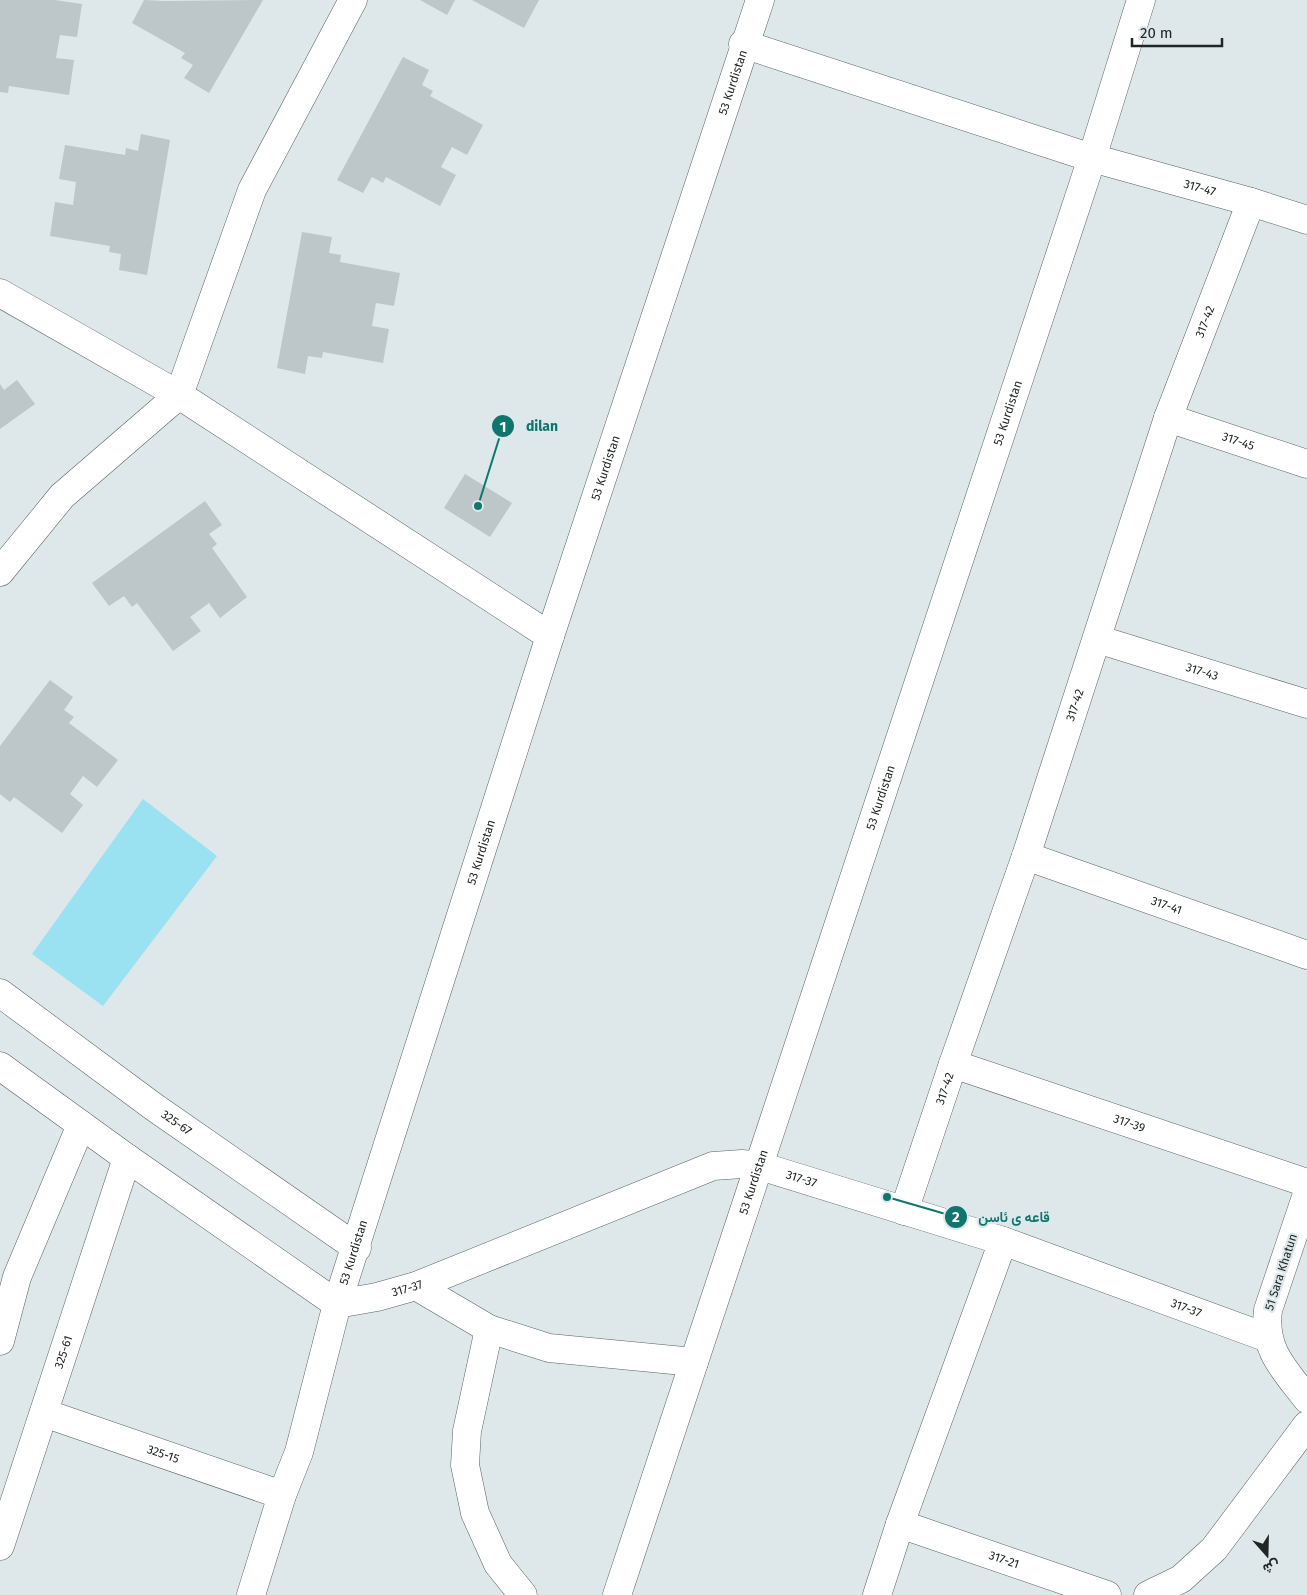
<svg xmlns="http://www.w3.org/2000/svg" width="1307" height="1595" font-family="'Fira Sans',Vazirmatn,sans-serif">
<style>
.green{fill:#9ae2f1}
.building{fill:#bdc6c8}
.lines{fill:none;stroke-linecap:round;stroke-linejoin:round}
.street-casing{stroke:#596163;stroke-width:29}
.secondary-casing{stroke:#596163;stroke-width:29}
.street{stroke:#fff;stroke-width:28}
.secondary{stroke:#fff;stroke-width:28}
.labels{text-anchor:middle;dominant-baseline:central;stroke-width:4.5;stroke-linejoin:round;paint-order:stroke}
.street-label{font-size:12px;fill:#212525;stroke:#dee8ea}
.leader{fill:none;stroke:#0f766e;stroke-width:2}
.callout-dot{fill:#0f766e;stroke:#dee8ea;stroke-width:2}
.mark-label{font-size:15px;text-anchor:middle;font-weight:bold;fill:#fff}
.callout-label{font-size:14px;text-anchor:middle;font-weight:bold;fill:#0f766e;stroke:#dee8ea;stroke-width:4.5;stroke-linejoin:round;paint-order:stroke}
</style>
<rect width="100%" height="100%" fill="#dee8ea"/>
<path class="green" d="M143,799L217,856L103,1006L32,954Z"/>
<g class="building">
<path d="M0,0H55L82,4L77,37L60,35L56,58L74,60L69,95L9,86L8,93L0,92Z"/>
<path d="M144,0L164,1L263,0L209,93L184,78L193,65L181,58L185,53L132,23Z"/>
<path d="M420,0H455L447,15Z"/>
<path d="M472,0H539L524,28Z"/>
<path d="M403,57L429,70L422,85L433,91L430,96L483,125L467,155L452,147L441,167L456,175L440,206L386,177L383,183L372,177L363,193L337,180Z"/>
<path d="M141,134L170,140L147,275L119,270L121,254L109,252L110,246L50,236L55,202L73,205L76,182L59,179L65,145L125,155L126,148L138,151Z"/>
<path d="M302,232L332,237L329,253L341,255L340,262L400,273L394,306L376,303L372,326L389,329L383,363L323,352L322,358L308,356L305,374L277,368Z"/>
<path d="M17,380L35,404L0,429V384L4,390Z"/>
<path d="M465,474L512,503L490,537L444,508Z"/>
<path d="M205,501L222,525L209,534L217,544L212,548L247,597L220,618L209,603L190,617L201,631L173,651L137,603L132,607L124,596L109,606L92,583Z"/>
<path d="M50,680L73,697L64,710L74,717L69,723L118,760L97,787L83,776L70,794L83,805L62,833L14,797L10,802L0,794V746Z"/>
</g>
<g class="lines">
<g class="street-casing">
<g id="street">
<path id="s1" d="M743,44L1092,158L1251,202L1307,220"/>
<path d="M0,293L179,395L550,636"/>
<path id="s2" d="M1168,418L1307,464"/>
<path d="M0,572L62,496L179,395L252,190L353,0"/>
<path id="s3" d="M1097,639L1307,704"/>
<path id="s4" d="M1026,856L1307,955"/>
<path id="s5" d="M953,1064L1307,1183"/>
<path id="s6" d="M904,1211L953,1064L1026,856L1168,418L1251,202"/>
<path d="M416,1286L489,1329L549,1348L694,1362"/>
<path id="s7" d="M337,1304L377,1297L416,1286L713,1166L742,1164L760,1166L1003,1241L1268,1338"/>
<path d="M489,1329L467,1431L465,1465L475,1513L498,1564L523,1595"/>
<path d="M0,1341L17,1277L81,1125"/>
<path id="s8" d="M44,1413L282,1495"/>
<path id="s9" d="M900,1524L1107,1595"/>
<path id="s10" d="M0,1546L127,1158"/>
<path d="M877,1595L900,1524L1003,1241"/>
<path d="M1148,1595L1181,1579L1214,1549L1307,1425"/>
</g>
</g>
<g class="secondary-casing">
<g id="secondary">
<path id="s11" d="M0,993L154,1107L357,1248"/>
<path d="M0,1066L127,1158L337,1304"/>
<path d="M1307,1194L1268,1310C1263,1350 1284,1369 1307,1399"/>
<path id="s12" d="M251,1595L282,1495L299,1452L337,1304L550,636L760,0"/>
<path id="s13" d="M617,1595L1092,158L1141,0"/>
</g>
</g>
<use href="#street" class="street"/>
<use href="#secondary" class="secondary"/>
</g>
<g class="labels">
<g class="street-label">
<text stroke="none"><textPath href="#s12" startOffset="1588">53 Kurdistan</textPath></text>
<text stroke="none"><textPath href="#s1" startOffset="479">317-47</textPath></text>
<text stroke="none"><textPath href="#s6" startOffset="939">317-42</textPath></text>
<text stroke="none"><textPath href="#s13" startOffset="1245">53 Kurdistan</textPath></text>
<text stroke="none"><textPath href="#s2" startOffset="74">317-45</textPath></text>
<text stroke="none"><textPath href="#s12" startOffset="1182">53 Kurdistan</textPath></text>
<text stroke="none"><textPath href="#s3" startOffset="110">317-43</textPath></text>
<text stroke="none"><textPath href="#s6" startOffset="534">317-42</textPath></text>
<text stroke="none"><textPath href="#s13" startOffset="840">53 Kurdistan</textPath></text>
<text stroke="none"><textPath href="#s12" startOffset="778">53 Kurdistan</textPath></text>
<text stroke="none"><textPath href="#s4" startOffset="149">317-41</textPath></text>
<text stroke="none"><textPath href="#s6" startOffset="129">317-42</textPath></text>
<text stroke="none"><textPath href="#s11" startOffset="219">325-67</textPath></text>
<text stroke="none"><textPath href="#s5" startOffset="186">317-39</textPath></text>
<text stroke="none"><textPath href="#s7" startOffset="492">317-37</textPath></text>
<text stroke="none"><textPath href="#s13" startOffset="435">53 Kurdistan</textPath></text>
<text stroke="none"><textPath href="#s12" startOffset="358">53 Kurdistan</textPath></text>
<text transform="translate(1281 1272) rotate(-72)">51 Sara Khatun</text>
<text stroke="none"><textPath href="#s7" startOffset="72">317-37</textPath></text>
<text stroke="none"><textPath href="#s7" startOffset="898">317-37</textPath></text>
<text stroke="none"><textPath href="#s10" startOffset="204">325-61</textPath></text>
<text stroke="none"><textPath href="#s8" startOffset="126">325-15</textPath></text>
<text stroke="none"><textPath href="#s9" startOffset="110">317-21</textPath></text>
</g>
</g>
<path class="leader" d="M478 506L503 426M887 1197L956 1217"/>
<g class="callout-dot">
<circle cx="478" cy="506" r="5"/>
<circle cx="887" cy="1197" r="5"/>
<circle cx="503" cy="426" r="12"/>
<circle cx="956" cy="1217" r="12"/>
</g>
<g class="mark-label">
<text x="503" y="432">1</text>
<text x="956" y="1222">2</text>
</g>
<g class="callout-label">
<text x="542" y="431">dilan</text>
<text x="1014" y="1222">قاعه ى ئاسن</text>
</g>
<g transform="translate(1267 1555) rotate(160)" stroke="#dee8ea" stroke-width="4" paint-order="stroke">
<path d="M0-4L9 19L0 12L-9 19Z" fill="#212525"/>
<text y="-8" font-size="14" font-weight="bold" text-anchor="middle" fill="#212525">ش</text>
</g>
<path d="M1132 38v8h90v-8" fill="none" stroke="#212525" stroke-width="2.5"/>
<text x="1140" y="38" font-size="15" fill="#212525" stroke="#dee8ea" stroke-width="4" paint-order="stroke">20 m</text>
</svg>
